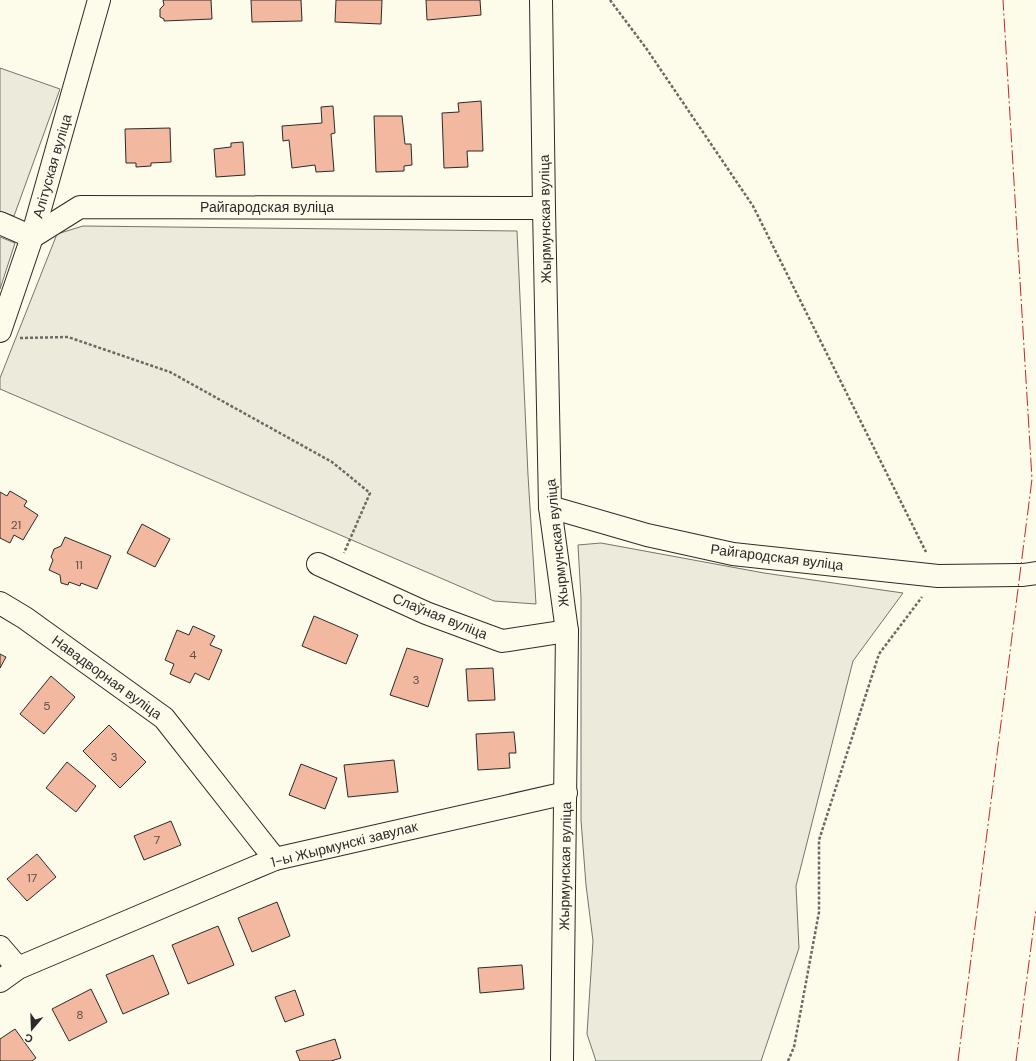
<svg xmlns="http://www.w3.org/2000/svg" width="1036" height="1061" font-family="'DM Sans',sans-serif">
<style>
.green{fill:#ecebdb;stroke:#74746e}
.building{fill:#f2b8a0;stroke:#2b2b2b}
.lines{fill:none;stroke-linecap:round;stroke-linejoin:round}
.minor-casing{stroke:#2b2b2b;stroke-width:24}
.path{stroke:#6a6964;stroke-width:2.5;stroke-dasharray:3 2;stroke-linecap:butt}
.minor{stroke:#fdfbea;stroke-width:22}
.power{stroke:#c62828;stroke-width:1;stroke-dasharray:14 3 2 3;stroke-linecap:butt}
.labels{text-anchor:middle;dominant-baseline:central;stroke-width:3;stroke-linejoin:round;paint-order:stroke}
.number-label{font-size:12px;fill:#5d4e48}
.street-label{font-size:14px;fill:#2b2b2b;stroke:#fdfbea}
</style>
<rect width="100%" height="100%" fill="#fdfbea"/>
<g class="green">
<path d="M0,68L60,89L14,216L0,212Z"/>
<path d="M83,226L517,231L528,475L536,604L494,601L0,389V378L57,234Z"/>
<path d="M0,237L15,243L0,289Z"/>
<path d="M601,543L764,573L903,593L853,661L796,886L799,948L761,1061H596L587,1034L593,941L586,885L581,820V598L578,545Z"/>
</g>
<g class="building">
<path d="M163,0H211L212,19L164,21V19L160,17V9L164,5Z"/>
<path d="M251,0H301L302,21L252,22Z"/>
<path d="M336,0H382L381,24L335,22Z"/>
<path d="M426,0H480L481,15L427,20Z"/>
<path d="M481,101L483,151H467L468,167L444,168L442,113L459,112L458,103Z"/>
<path d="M333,106L335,133L331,134L334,171L316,172L315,165L292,168L289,140L283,141L282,126L322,123L321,107Z"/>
<path d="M374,116H402L405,144H411L412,165L404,166V171L376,172Z"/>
<path d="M170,128L171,162L151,163V166L136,167V163H126L125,129Z"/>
<path d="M243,142L245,175L216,177L214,149L231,147V143Z"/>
<path d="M10,491L27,501L24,506L38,515L23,540L14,535L10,543L0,538V492L7,496Z"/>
<path d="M142,524L170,539L155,567L127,553Z"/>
<path d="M65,537L111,556L97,589L81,583L80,586L69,582L68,585L61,583L60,575L49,570L53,560L51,557L54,549L61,546Z"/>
<path d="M314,616L358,635L346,664L302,646Z"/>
<path d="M193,626L215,636L210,645L222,650L209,680L195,673L190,683L170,674L174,664L165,660L177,630L189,635Z"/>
<path d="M407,648L443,659L428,707L390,695Z"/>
<path d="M0,654L6,657L0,668Z"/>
<path d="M493,668L495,700L468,701L466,669Z"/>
<path d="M51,676L75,697L44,734L20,714Z"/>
<path d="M109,725L146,762L120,788L83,751Z"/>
<path d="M514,732L516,753H509L510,768L478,770L476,734Z"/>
<path d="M394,760L398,792L348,797L344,765Z"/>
<path d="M67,762L96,786L76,812L46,788Z"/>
<path d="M301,764L337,778L325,809L289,795Z"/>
<path d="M171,821L181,845L144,860L134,836Z"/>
<path d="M37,854L56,877L27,901L7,879Z"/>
<path d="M277,902L290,936L252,952L238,918Z"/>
<path d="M218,926L234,965L188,984L172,945Z"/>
<path d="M153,955L169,994L123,1014L106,975Z"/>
<path d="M522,965L524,989L480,993L478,968Z"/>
<path d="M91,989L107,1022L69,1041L52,1009Z"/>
<path d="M295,990L304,1015L285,1022L275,997Z"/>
<path d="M15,1029L36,1058L32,1061H0V1039Z"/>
<path d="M335,1039L341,1058L331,1061H300L296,1051Z"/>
</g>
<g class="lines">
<g class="minor-casing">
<g id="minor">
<path d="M541,0L544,208L550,507L567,631L562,1061"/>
<path d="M0,223L32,237L80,207L544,208"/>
<path d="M0,331L32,237L99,0"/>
<path d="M550,507L647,535L733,554L938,576L1023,575L1036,573"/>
<path d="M318,564L426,613L502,641L567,631"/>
<path d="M0,603L25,618L164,718L275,859"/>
<path d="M0,947L18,968"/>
<path d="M0,981L18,968L275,859L566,793"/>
</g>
</g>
<g class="path">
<path d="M610,0L646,48L753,206L926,552"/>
<path d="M20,338L68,337L170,372L332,462L370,493L344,553"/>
<path d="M788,1061L794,1047L819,912V840L879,654L922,597"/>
</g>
<use href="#minor" class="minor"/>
<g class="power">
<path d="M958,1061L1032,479L1003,0"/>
<path d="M1016,1061L1036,909"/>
</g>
</g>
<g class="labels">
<g class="number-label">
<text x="16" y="525">21</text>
<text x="79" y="565">11</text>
<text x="193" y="655">4</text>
<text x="416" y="680">3</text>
<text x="47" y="706">5</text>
<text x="114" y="757">3</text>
<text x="157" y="840">7</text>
<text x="32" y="878">17</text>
<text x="80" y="1015">8</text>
</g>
<g class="street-label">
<text transform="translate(52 166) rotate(-74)">Алітуская вуліца</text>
<text x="267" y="207">Райгародская вуліца</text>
<text transform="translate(545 219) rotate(-91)">Жырмунская вуліца</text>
<text transform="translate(557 543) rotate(-96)">Жырмунская вуліца</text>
<text transform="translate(777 557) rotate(7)">Райгародская вуліца</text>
<text transform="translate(440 616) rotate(22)">Слаўная вуліца</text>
<text transform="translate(107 677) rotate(36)">Навадворная вуліца</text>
<text transform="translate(344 844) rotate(-14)">1-ы Жырмунскі завулак</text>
<text transform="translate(565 866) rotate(-89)">Жырмунская вуліца</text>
</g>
</g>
<g transform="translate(32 1029) rotate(199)" stroke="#fdfbea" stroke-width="3" paint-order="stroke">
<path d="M0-3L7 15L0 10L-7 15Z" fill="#2b2b2b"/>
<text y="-6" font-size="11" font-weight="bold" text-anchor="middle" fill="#2b2b2b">С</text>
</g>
</svg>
